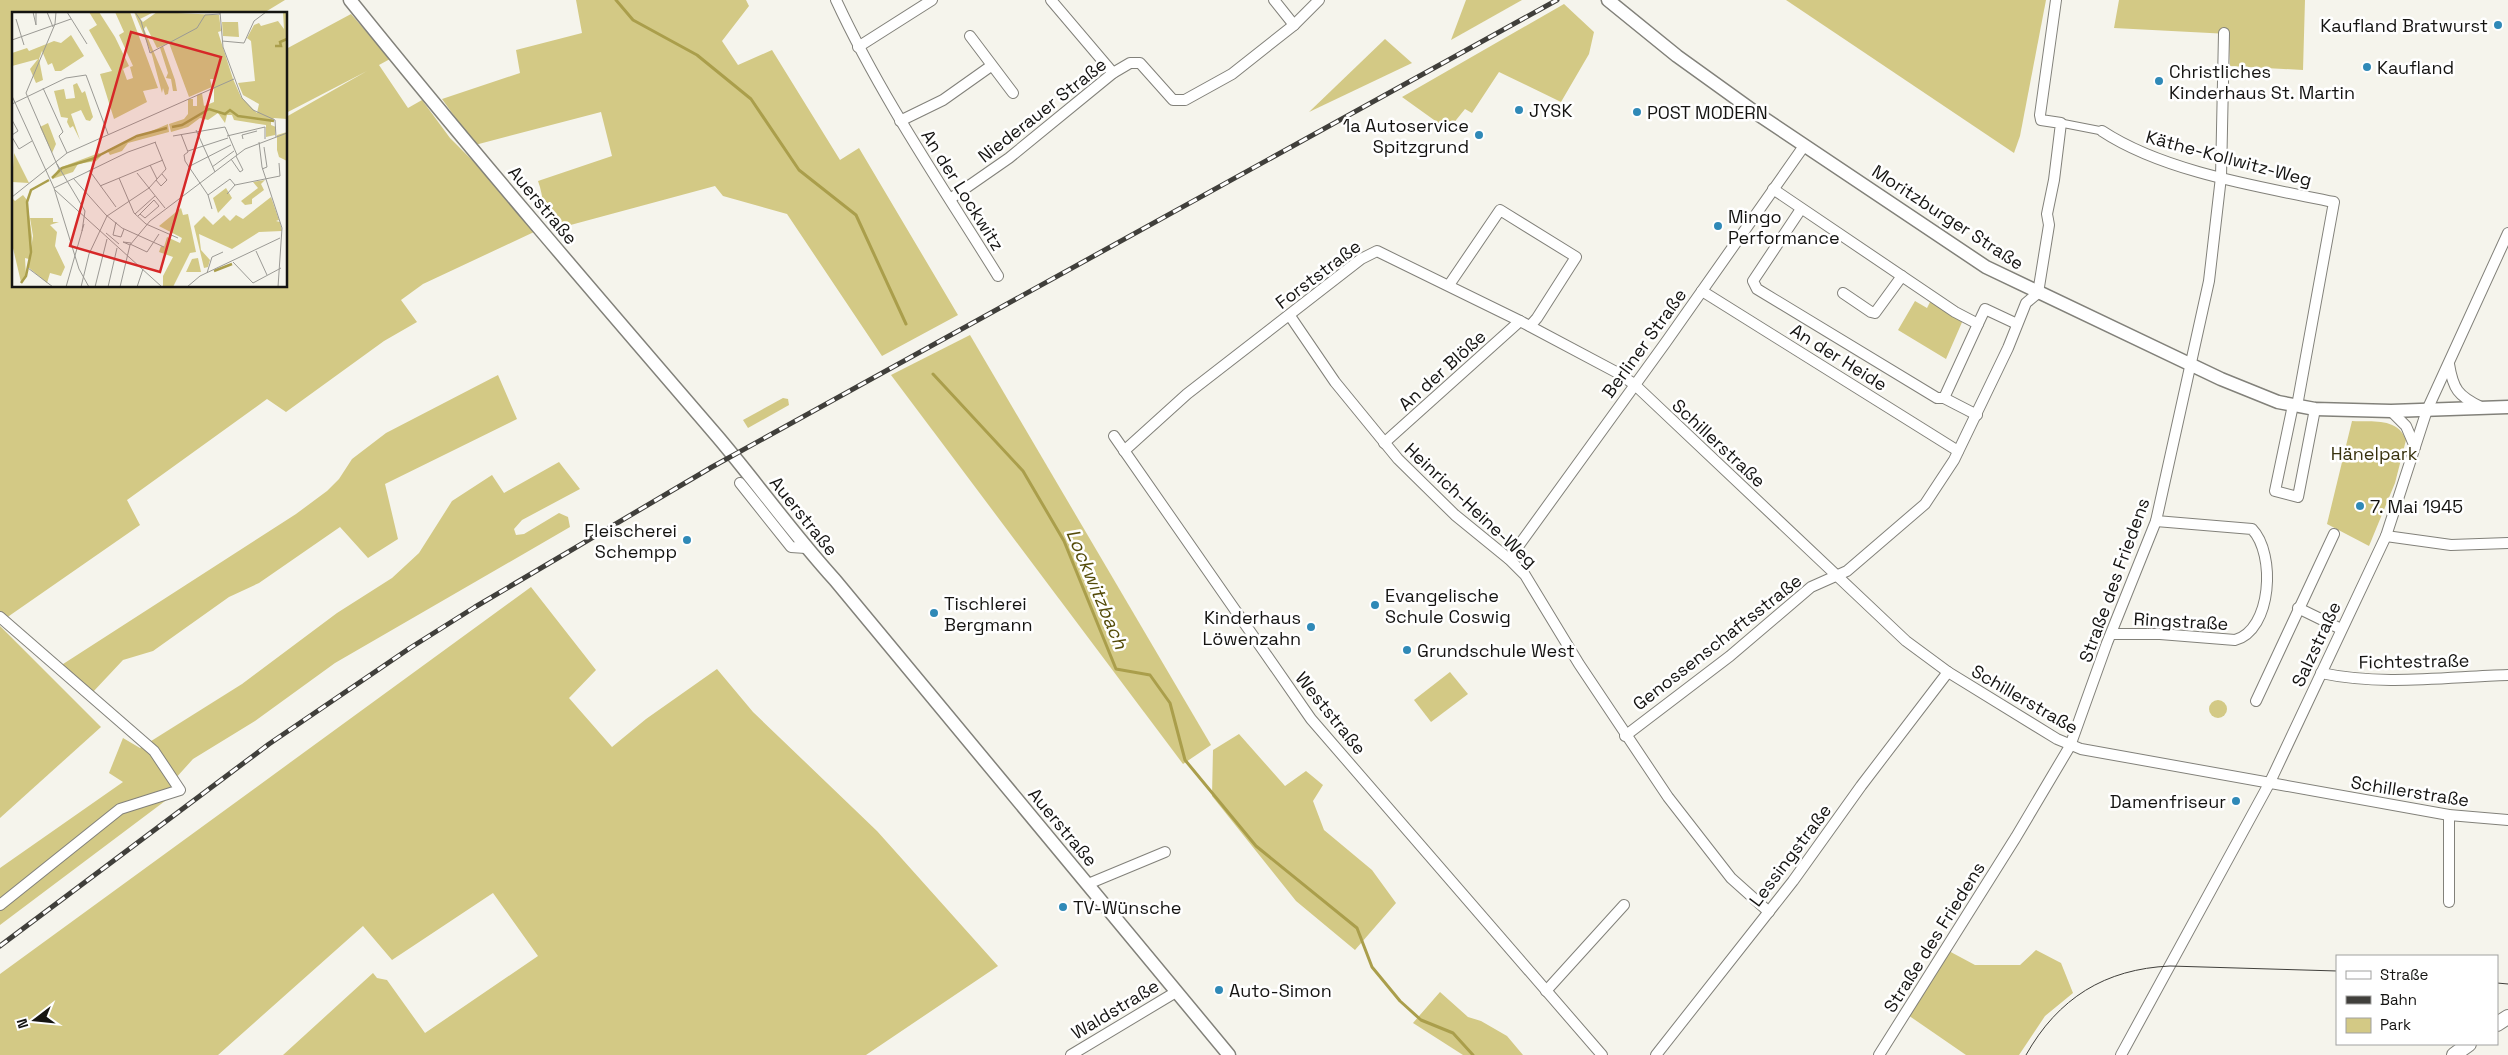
<svg xmlns="http://www.w3.org/2000/svg" width="2508" height="1055" font-family="'Space Grotesk',sans-serif">
<style>
.green{fill:#d3c985}
.lines{fill:none;stroke-linecap:round;stroke-linejoin:round}
.stream{stroke:#aa9e4b;stroke-width:3}
.pedestrian-casing{stroke:#82817a;stroke-width:9}
.minor-casing{stroke:#82817a;stroke-width:12}
.tertiary-casing{stroke:#82817a;stroke-width:15}
.secondary-casing{stroke:#82817a;stroke-width:16}
.pedestrian{stroke:#fff;stroke-width:7}
.minor{stroke:#fff;stroke-width:10}
.tertiary{stroke:#fff;stroke-width:12}
.secondary{stroke:#fff;stroke-width:14}
.tram{stroke:#403f3b;stroke-width:1}
.rail-casing{stroke:#403f3b;stroke-width:5}
.rail{stroke:#fff;stroke-width:3;stroke-dasharray:9;stroke-linecap:butt}
.poi-dot{fill:#2f89b7;stroke:#fff;stroke-width:2}
.labels{text-anchor:middle;dominant-baseline:central;stroke-width:5;stroke-linejoin:round;paint-order:stroke}
.poi-label{font-size:18px;fill:#151412;stroke:#fff;text-anchor:start}
.street-label{font-size:18px;fill:#151412;stroke:#fff}
.park-label{font-size:18px;fill:#38320e;stroke:#fff}
.water-label{font-size:19px;font-style:italic;fill:#544b09;stroke:#fff}
.inset-river{fill:none;stroke:#aa9e4b;stroke-width:2.5}
.inset-road{fill:none;stroke:#9b9a95;stroke-width:1}
.view{fill:#d62828;fill-opacity:0.15;stroke:#d62828;stroke-width:2.5}
.inset-edge{fill:none;stroke:#151412;stroke-width:2.5}
</style>
<rect width="100%" height="100%" fill="#f5f4ec"/>
<g class="green">
<path d="M0,0H285L262,14H14V286H286V117L367,71L286,113V49L351,14L390,59L379,65L408,108L422,100L450,138L474,162L534,232L423,284L401,300L417,322L384,341L286,412L267,399L127,500L140,525L9,616L0,625Z"/>
<path d="M576,0H746L749,6L722,41L738,65L772,50L840,160L859,148L958,315L882,356L787,214L723,196L715,186L552,230C543,215 544,197 538,181L612,156L601,112L475,145L442,99L520,73L516,50L582,33Z"/>
<path d="M1466,0H1522L1451,40Z"/>
<path d="M1786,0H2046L2020,136L2014,153Z"/>
<path d="M2119,0H2305L2303,70L2230,66L2229,34L2114,28Z"/>
<path d="M1564,4L1594,32L1589,54L1561,102L1499,72L1472,113L1465,109L1448,130L1402,97Z"/>
<path d="M1385,39L1412,63L1309,112Z"/>
<path d="M1931,300L1963,320L1946,359L1898,330L1915,301L1927,308Z"/>
<path d="M970,335L1211,745L1183,764L891,375Z"/>
<path d="M498,375L517,419L385,484L398,539L368,558L340,527L259,583L229,597L153,651L123,660L92,693L60,666L296,514L327,491L339,479L352,459L386,433Z"/>
<path d="M783,398L788,399L789,405L748,428L743,420Z"/>
<path d="M2352,421C2371,422 2398,417 2406,440L2395,483L2369,546L2327,524Z"/>
<path d="M559,462L580,489L522,520L514,529L516,535L524,534L559,513L568,517L570,527L335,663L255,721L193,759L174,780L169,798L0,925V868L123,782L109,773L123,738L140,748L242,684L337,613L392,578L419,553L452,501L492,475L504,493Z"/>
<path d="M531,587L596,670L569,698L612,747L646,719L717,669L753,712L877,831L998,966L866,1055H283L373,973L377,978L387,980L425,1033L538,956L493,893L392,960L363,926L218,1055H0V974Z"/>
<path d="M0,626L101,727L0,818Z"/>
<path d="M1450,672L1468,694L1431,722L1414,700Z"/>
<circle cx="2218" cy="709" r="9"/>
<path d="M1239,734L1285,786L1306,771L1323,785L1313,801L1324,830L1372,870L1396,903L1355,950L1296,901L1212,796L1213,750Z"/>
<path d="M1947,950L1975,965H2020L2036,950L2061,963L2073,993L2045,1016L2019,1055H1966L1905,1013Z"/>
<path d="M1440,992L1468,1017L1481,1021L1507,1036L1523,1055H1463L1413,1023Z"/>
</g>
<g class="lines">
<g class="stream">
<path d="M616,0L633,20L697,55L751,99L799,170L856,215L906,324"/>
<path d="M933,374L1023,471L1064,541L1116,669L1150,675L1170,703L1185,760L1256,846L1357,928L1372,967L1400,1001L1421,1020L1453,1033L1473,1055"/>
</g>
<g class="pedestrian-casing">
<path id="pedestrian" d="M2061,123L2102,131"/>
</g>
<g class="minor-casing">
<g id="minor">
<path d="M836,0C881,97 942,186 998,276"/>
<path d="M1051,0L1113,73"/>
<path d="M1274,0L1294,25"/>
<path d="M970,36L1013,93"/>
<path d="M858,47L932,0"/>
<path d="M900,121L943,100L991,66"/>
<path d="M2102,131C2164,172 2261,187 2334,202L2297,406"/>
<path d="M1773,189L1955,312L1978,324L1944,398"/>
<path d="M950,199L1009,158L1113,73L1130,63H1140L1173,100H1185L1232,74L1294,25L1319,0"/>
<path d="M1801,209L1753,281L1757,289L1937,398H1944L1977,415"/>
<path d="M1449,285L1500,210L1576,257L1537,318L1530,326"/>
<path d="M1702,291L1958,451"/>
<path d="M1843,293L1871,312L1875,313L1902,276"/>
<path d="M1290,316L1335,382L1398,459L1455,515L1509,559L1525,575L1579,664L1668,797L1731,878L1769,912"/>
<path d="M1978,324L1985,309L2017,324"/>
<path d="M2449,364C2453,389 2458,396 2481,407"/>
<path d="M2293,405L2275,491L2298,497L2315,409"/>
<path d="M2391,411L2406,426L2415,447"/>
<path d="M1114,436L1311,719L1602,1055"/>
<path d="M1384,443L1520,321"/>
<path d="M1124,451L1187,394L1361,259L1377,251L1520,321L1616,372L1634,384L1906,641L1948,672L2057,739L2081,749L2449,815L2508,820"/>
<path d="M740,483L791,547L806,548"/>
<path d="M2386,536L2451,545L2508,543"/>
<path d="M1509,559L1666,342L1804,146"/>
<path d="M2298,608L2341,629"/>
<path d="M0,617L154,751L180,790L120,809L0,905"/>
<path d="M2111,634H2160L2235,640C2272,630 2276,554 2252,529L2156,521"/>
<path d="M2321,673C2382,686 2445,677 2508,675"/>
<path d="M2256,701L2334,534"/>
<path d="M1625,736L1730,656L1811,587L1847,571L1925,504L1954,460L2008,348L2026,303L2038,293L2049,225L2047,214L2054,180L2061,123L2041,120L2040,115L2056,0"/>
<path d="M2449,815V902"/>
<path d="M1088,884L1165,852"/>
<path d="M1546,991L1624,905"/>
<path d="M1071,1055L1176,992"/>
<path d="M1656,1055L1793,881L1861,786L1948,672"/>
<path d="M1879,1055L2016,837L2070,746L2107,643L2156,521L2209,281L2221,177L2224,33"/>
<path d="M2121,1055L2270,782L2386,536L2427,410L2508,233"/>
</g>
</g>
<g class="tertiary-casing">
<g id="tertiary">
<path d="M350,0C469,148 593,292 717,436C757,483 793,534 835,580L1229,1055"/>
<path d="M1608,0L1677,56L1759,115L1986,267L2221,379L2278,402L2315,409L2391,411L2508,407"/>
</g>
</g>
<g class="secondary-casing">
<g id="secondary">
<path d="M2497,1024L2508,1017"/>
<path d="M2454,1055L2469,1044"/>
</g>
</g>
<use href="#pedestrian" class="pedestrian"/>
<use href="#minor" class="minor"/>
<use href="#tertiary" class="tertiary"/>
<use href="#secondary" class="secondary"/>
<g class="tram">
<path d="M2497,983L2508,984"/>
<path d="M2026,1055C2058,998 2105,969 2170,966L2337,971"/>
</g>
<g class="rail-casing">
<path id="rail" d="M0,946L269,744L410,648L475,607L712,467L1557,0"/>
</g>
<use href="#rail" class="rail"/>
</g>
<g class="poi-dot">
<circle cx="2498" cy="25" r="5"/>
<circle cx="2367" cy="67" r="5"/>
<circle cx="2159" cy="81" r="5"/>
<circle cx="1519" cy="110" r="5"/>
<circle cx="1637" cy="112" r="5"/>
<circle cx="1479" cy="135" r="5"/>
<circle cx="1718" cy="226" r="5"/>
<circle cx="2360" cy="506" r="5"/>
<circle cx="687" cy="540" r="5"/>
<circle cx="1375" cy="605" r="5"/>
<circle cx="934" cy="613" r="5"/>
<circle cx="1311" cy="627" r="5"/>
<circle cx="1407" cy="650" r="5"/>
<circle cx="2236" cy="801" r="5"/>
<circle cx="1063" cy="907" r="5"/>
<circle cx="1219" cy="990" r="5"/>
</g>
<g class="labels">
<g class="poi-label">
<text x="2488" y="25" text-anchor="end">Kaufland Bratwurst</text>
<text x="2377" y="67">Kaufland</text>
<text x="2169" y="71">Christliches<tspan x="2169" dy="21">Kinderhaus St. Martin</tspan></text>
<text x="1529" y="110">JYSK</text>
<text x="1647" y="112">POST MODERN</text>
<text x="1469" y="125" text-anchor="end">1a Autoservice<tspan x="1469" dy="21">Spitzgrund</tspan></text>
<text x="1728" y="216">Mingo<tspan x="1728" dy="21">Performance</tspan></text>
<text x="2370" y="506">7. Mai 1945</text>
<text x="677" y="530" text-anchor="end">Fleischerei<tspan x="677" dy="21">Schempp</tspan></text>
<text x="1385" y="595">Evangelische<tspan x="1385" dy="21">Schule Coswig</tspan></text>
<text x="944" y="603">Tischlerei<tspan x="944" dy="21">Bergmann</tspan></text>
<text x="1301" y="617" text-anchor="end">Kinderhaus<tspan x="1301" dy="21">Löwenzahn</tspan></text>
<text x="1417" y="650">Grundschule West</text>
<text x="2226" y="801" text-anchor="end">Damenfriseur</text>
<text x="1073" y="907">TV-Wünsche</text>
<text x="1229" y="990">Auto-Simon</text>
</g>
<g class="street-label">
<text transform="translate(1042 110) rotate(-38)">Niederauer Straße</text>
<text transform="translate(2229 158) rotate(15)">Käthe-Kollwitz-Weg</text>
<text transform="translate(963 190) rotate(58)">An der Lockwitz</text>
<text transform="translate(543 205) rotate(50)">Auerstraße</text>
<text transform="translate(1948 217) rotate(33)">Moritzburger Straße</text>
<text transform="translate(1318 274) rotate(-37)">Forststraße</text>
<text transform="translate(1644 343) rotate(-54)">Berliner Straße</text>
<text transform="translate(1839 357) rotate(32)">An der Heide</text>
<text transform="translate(1442 370) rotate(-42)">An der Blöße</text>
<text transform="translate(1719 443) rotate(43)">Schillerstraße</text>
<text transform="translate(1471 505) rotate(43)">Heinrich-Heine-Weg</text>
<text transform="translate(804 516) rotate(51)">Auerstraße</text>
<text transform="translate(2114 580) rotate(-70)">Straße des Friedens</text>
<text transform="translate(2181 621) rotate(3)">Ringstraße</text>
<text transform="translate(1717 642) rotate(-38)">Genossenschaftsstraße</text>
<text transform="translate(2316 644) rotate(-65)">Salzstraße</text>
<text transform="translate(2414 661) rotate(-1)">Fichtestraße</text>
<text transform="translate(2025 699) rotate(30)">Schillerstraße</text>
<text transform="translate(1331 713) rotate(51)">Weststraße</text>
<text transform="translate(2410 791) rotate(9)">Schillerstraße</text>
<text transform="translate(1063 827) rotate(50)">Auerstraße</text>
<text transform="translate(1790 855) rotate(-53)">Lessingstraße</text>
<text transform="translate(1934 937) rotate(-58)">Straße des Friedens</text>
<text transform="translate(1115 1009) rotate(-31)">Waldstraße</text>
</g>
<g class="park-label">
<text x="2374" y="453">Hänelpark</text>
</g>
<g class="water-label">
<text transform="translate(1097 589) rotate(67)">Lockwitzbach</text>
</g>
</g>
<g transform="translate(12 12)">
<rect width="275" height="275" fill="#f5f4ec"/>
<path d="M77,0H87L103,25L117,54L111,57L115,68L121,66L118,55L121,54L107,23L112,20L103,0H118L146,76L131,79L135,90L102,107L88,62L100,59L77,18L85,13ZM122,0H142L128,7L131,10L145,0L207,3L209,19L206,20L221,67L229,85L245,101L247,92L231,83L226,71L243,69L239,29L235,26L242,13L247,11L249,14L266,9L272,17L271,0H275V107L262,106L259,110V113L264,115L263,123L254,125V113L222,108L220,103H215L213,111L206,101L196,108L188,106L176,115L159,120L157,112L172,107L176,102V87H181V94H185V83L190,81L192,94L202,90V67H198L200,75L177,85L157,31L145,36L134,14L132,17L157,76L156,82L153,83L151,76L150,81L140,43ZM210,10H226L227,25L211,24ZM59,23L72,44L49,59H43L40,51L36,53L30,39L27,47L31,68L24,71L18,57L26,47L0,54V41L15,36L17,39L42,29L49,31ZM151,34L163,68L165,79H161L159,67L154,66L156,61L148,36ZM65,71L70,81L73,79L81,105L78,109L74,108L69,98L59,102L68,128L61,114L58,116L55,110L56,106L49,105L42,79L52,77L54,87L63,86L61,73ZM36,111L44,132L40,141L28,115ZM156,112L157,120L116,131L110,139L98,143L95,138ZM275,120V149L267,145L265,138V123ZM2,141L17,171L0,170ZM87,141L89,144L84,149L66,152L61,160L40,167L47,156ZM253,168L249,172L252,178L240,187V192L233,193L229,189L246,176L241,170ZM214,176L220,186L206,201L201,186ZM11,183L15,188L20,225L17,247L13,246L14,264L9,270L0,232V186L3,189ZM259,185L267,208L264,209L268,210L270,219L247,220L220,237L187,222L189,238L198,248L196,255L192,256L182,214L192,204L201,213L212,203L218,209L224,203L231,207ZM169,196L171,203L176,202L184,240L178,241L161,275H151V264L161,245L147,240L149,234L152,235L155,225L168,231L170,226L147,214ZM18,206H41V210H47L38,213L45,220L43,234L53,255L49,264L38,261L35,271L16,255L21,224ZM186,246L189,260H174L180,247Z" fill="#d3c985"/>
<path class="inset-river" d="M263,34H269L268,30L275,27M160,115L170,113L197,97L213,102L218,98L226,104L262,109M40,166L50,156L80,147L125,124L155,116M202,259L220,252M9,271L14,264L19,240L15,190L19,178L37,168"/>
<path class="inset-road" d="M21,0L24,13V0M35,0L41,15M44,0L43,12L14,81L47,157M55,0L75,32M123,0L129,9L138,41L185,16L193,3L208,2M208,0L211,35L230,86L241,98L263,108L264,125M4,7L12,33M0,28L59,7M210,29L232,31L242,9L254,0M31,76L51,120L47,124L55,141M0,84L42,176L67,257L77,275M0,92L54,66L74,63L96,122M0,108L6,119L0,123M184,118L203,160M169,122L176,140L172,143L173,149L196,183L200,197M161,124L213,115L225,143M215,124L253,115V127M0,125L7,137L20,129M231,127L230,123L245,119M247,130L250,155L270,216L266,275M176,139L216,126M224,144L231,158L228,160M219,147L228,160M45,152L73,199L70,219M138,153L145,167M176,155L219,133M200,155L222,139M250,157L255,155L252,135M77,158L104,195M125,161L153,196M61,166L94,203L110,216L152,235M107,166L122,201L134,212L166,226M144,168L149,174L155,168L150,162M223,173L268,164L267,151M88,174L151,148M42,176L116,140L144,130M43,178L150,275M196,183L218,167L223,173L215,182M0,185L55,141L222,67M123,202L143,184M128,202L133,206L147,194M126,204L142,188L147,194M104,210L101,223L109,225L112,217M94,221L107,232M118,232L135,240L147,222M118,233L111,230L119,231M244,239L255,263M221,250L241,271L269,256M16,256L41,275M195,261L200,245L211,240M54,275L72,212M69,275L77,242L95,204L137,176L154,157L143,130M83,275L95,227M96,275L105,236M108,275L118,233L138,209L233,137L275,121M125,275L131,257M175,275L188,264L268,226"/>
<path class="view" d="M119,20L209,45L148,260L58,234Z"/>
<rect width="275" height="275" class="inset-edge"/>
</g>
<rect x="2336" y="955" width="162" height="90" fill="#ffffff" stroke="#a1a1a0"/>
<rect x="2346" y="971" width="25" height="8" fill="#ffffff" stroke="#a1a1a0"/>
<text x="2380" y="980" font-size="15" fill="#151412">Straße</text>
<rect x="2346" y="996" width="25" height="8" fill="#403f3b" stroke="#a1a1a0"/>
<text x="2380" y="1005" font-size="15" fill="#151412">Bahn</text>
<rect x="2346" y="1018" width="25" height="15" fill="#d3c985" stroke="#a1a1a0"/>
<text x="2380" y="1030" font-size="15" fill="#151412">Park</text>
<g transform="translate(35 1020) rotate(254)" stroke="#ffffff" stroke-width="4" paint-order="stroke">
<path d="M0-4L9 19L0 12L-9 19Z" fill="#151412"/>
<text y="-8" font-size="14" font-weight="bold" text-anchor="middle" fill="#151412">N</text>
</g>
</svg>
